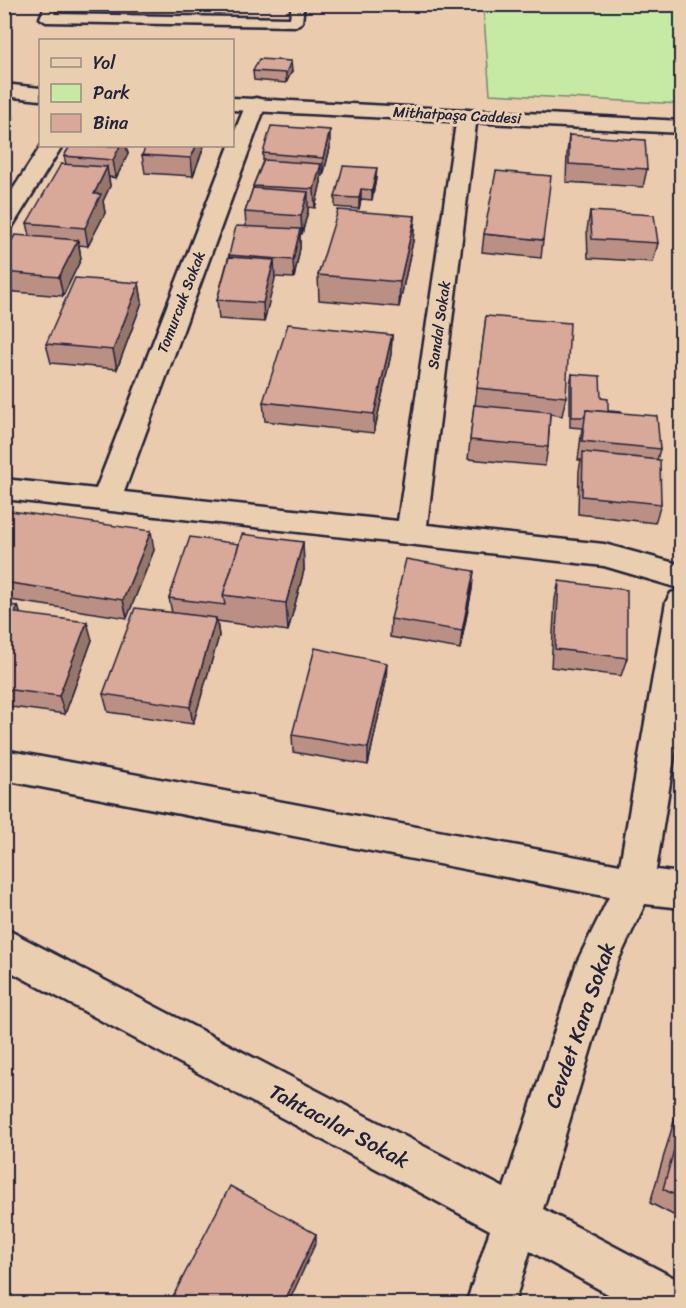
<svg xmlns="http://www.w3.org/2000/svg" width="686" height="1308" font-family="Sriracha,sans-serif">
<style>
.green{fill:#c6eaa4;stroke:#748670;stroke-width:1.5}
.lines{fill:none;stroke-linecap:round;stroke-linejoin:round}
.service-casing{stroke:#22223b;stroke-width:5}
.minor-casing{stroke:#22223b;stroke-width:5}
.tertiary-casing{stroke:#22223b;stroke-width:5}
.service{fill:#e9cfb0;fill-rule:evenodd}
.minor{fill:#e9cfb0;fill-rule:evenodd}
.tertiary{fill:#e9cfb0;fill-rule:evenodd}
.wall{fill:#ba9084;stroke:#22223b;stroke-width:1.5}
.shaded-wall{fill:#97766b;stroke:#22223b;stroke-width:1.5}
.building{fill:#d8a899;stroke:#22223b;stroke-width:1.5}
.labels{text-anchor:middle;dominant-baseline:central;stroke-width:6;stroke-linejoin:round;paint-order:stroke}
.far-street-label{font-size:15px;fill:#22223b;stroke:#e9cfb0}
.near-street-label{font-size:21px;fill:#22223b;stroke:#e9cfb0}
</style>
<rect width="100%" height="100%" fill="#ebcbae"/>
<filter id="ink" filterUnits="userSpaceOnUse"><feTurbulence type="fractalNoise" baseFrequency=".0167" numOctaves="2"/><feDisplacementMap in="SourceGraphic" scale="12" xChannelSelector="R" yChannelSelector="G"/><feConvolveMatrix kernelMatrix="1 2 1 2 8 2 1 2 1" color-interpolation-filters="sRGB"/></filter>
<g filter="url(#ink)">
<path class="green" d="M483,5H681V104L490,94Z"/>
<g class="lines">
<g class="service-casing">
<path id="service" d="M46,4H58L54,14L290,18L292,4H304L302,22L296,26L46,22L40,18Z"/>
</g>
<g class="minor-casing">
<g id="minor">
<path d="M256,98L263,100L266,104L124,492L398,521L457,116L460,112H474L477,116L427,525L604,544L682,565V589L604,566L4,499V479L96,489L229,146H232V138L246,104L249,100Z"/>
<path d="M41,146H62L12,227L4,229V203Z"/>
<path d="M682,590V708L656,870L682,873V908L645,904L616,965L543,1209L682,1282V1304H626L530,1251L514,1304H466L490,1230L4,968V928L504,1188L577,962L609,897L4,780V750L620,865L666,602L671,593Z"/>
</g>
</g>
<g class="tertiary-casing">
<g id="tertiary">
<path d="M4,84L40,88V100L4,96Z"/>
<path d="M232,98L682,121V133L232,110Z"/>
</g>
</g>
<use href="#service" class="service"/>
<use href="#minor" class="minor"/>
<use href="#tertiary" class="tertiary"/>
</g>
<g class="wall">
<path d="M253,71H292L286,83L254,80Z"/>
<path d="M569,135L647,169L643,187L566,182L567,153Z"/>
<path d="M70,146H126L128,154L116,178L109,177L110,186L103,201L105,213L88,246L79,245L81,259L63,296L4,291V254L30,236L27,223L66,164L64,156Z"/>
<path d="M204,146L193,176L145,173L142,155Z"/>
<path d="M330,148L323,176H321V182L315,208L308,207V211L302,234H300V248L294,278L274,277L264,322L219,319L217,300L229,255L246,226L245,212L253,188V186L263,161V153Z"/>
<path d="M376,178L372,200L361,199L359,209L335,207V197Z"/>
<path d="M590,211L658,243L653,262L588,258L587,230Z"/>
<path d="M415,216L413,241L399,307L319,300L318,275Z"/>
<path d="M484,234L543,240L541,258L482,252Z"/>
<path d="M139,283L142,302L117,369L51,363L46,344Z"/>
<path d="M486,316L566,397L562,416L550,414L548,447L545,466L468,459L474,405H475Z"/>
<path d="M392,335L391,354L374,433L265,421L263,402Z"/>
<path d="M572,374L601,398L608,411L621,413L660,449L657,460L661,504L655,523L578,514L579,471L581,460H578L582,428L570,427V384Z"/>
<path d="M4,510L154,550L127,618L4,599Z"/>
<path d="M303,542L304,570L288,631L217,621L219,636L193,724L108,712L103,694L172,613L169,598L239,544Z"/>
<path d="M559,581L627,658L621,676L551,667L555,599Z"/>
<path d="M472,589L460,649L390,637L391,619Z"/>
<path d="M4,605L18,606L20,614L92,640L65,714L4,706Z"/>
<path d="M386,681L368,765L293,752L292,735Z"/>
<path d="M681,1097V1219L650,1203Z"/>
</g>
<g class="shaded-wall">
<path d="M291,61L292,71L286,83V73Z"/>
<path d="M10,100L14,118L4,131V107Z"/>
<path d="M330,130V148L323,176V158Z"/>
<path d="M120,146H126L128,154L116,178L113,160Z"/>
<path d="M196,146H204L193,176L191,158Z"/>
<path d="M321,164V182L315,208L314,189Z"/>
<path d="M107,167L110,186L103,201L105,213L88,246L85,228L94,194Z"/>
<path d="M377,168L376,178L372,200V190Z"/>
<path d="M361,189V199L359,209V198Z"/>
<path d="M308,192V211L302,234L301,216Z"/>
<path d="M415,216L413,241L399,307L400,282Z"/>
<path d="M300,229V248L294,278L293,260Z"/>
<path d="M78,240L81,259L63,296L59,277Z"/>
<path d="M274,260L275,279L264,322L263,303Z"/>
<path d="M139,283L142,302L117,369L113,350Z"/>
<path d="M392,335L391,354L374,433V414Z"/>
<path d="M151,531L154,550L127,618L123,600Z"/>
<path d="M303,542L304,570L288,631L286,603Z"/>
<path d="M474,571L472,589L460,649L462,631Z"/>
<path d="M18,606L24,625L15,613Z"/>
<path d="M216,618L219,636L193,724L190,707Z"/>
<path d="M87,622L92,640L65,714L59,696Z"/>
<path d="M387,663L386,681L368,765V748Z"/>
<path d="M316,1234V1242L288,1304H283Z"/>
</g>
<g class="building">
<path d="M259,59L291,61L286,73L253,71Z"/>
<path d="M4,100H10L4,107Z"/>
<path d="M271,126L330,130L323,158L263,153Z"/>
<path d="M569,135L645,140L647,169L569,164Z"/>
<path d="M70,146H120L113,160L64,156Z"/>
<path d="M146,146H196L191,158L142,155Z"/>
<path d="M264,160L321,164L314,189L253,186Z"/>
<path d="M61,164L107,167L94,194H101L85,228L27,223Z"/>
<path d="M343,166L377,168L372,190L361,189L359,198L335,197Z"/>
<path d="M496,171L551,176L543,240L484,234Z"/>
<path d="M253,188L308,192L301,216L245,212Z"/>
<path d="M338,210L415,216L400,282L318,275Z"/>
<path d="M590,211L654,215L658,243L592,239Z"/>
<path d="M236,226L300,229L293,260L229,255Z"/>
<path d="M15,235L78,240L59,277L4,272V254Z"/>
<path d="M229,257L274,260L263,303L217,300Z"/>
<path d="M75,278L139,283L113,350L46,344Z"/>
<path d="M486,316L570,323L566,397L477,388Z"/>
<path d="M288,324L392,335L374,414L263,402Z"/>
<path d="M572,374L600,376L601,398L608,399V411L621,412V413L586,410L585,417H572Z"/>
<path d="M474,405L550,412L548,447L470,440Z"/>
<path d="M586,410L657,416L660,449L582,441Z"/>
<path d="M583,452L660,460L661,504L582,496Z"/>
<path d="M4,510L151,531L123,600L4,582Z"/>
<path d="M242,534L303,542L286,603L223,595Z"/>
<path d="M190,537L239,544L223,595L225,605L169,598Z"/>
<path d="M406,559L474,571L462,631L391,619Z"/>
<path d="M559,581L627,590V658L555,649Z"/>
<path d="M4,605L18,606L15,613L87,622L59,696L4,689Z"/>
<path d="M135,608L216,618L190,707L103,694Z"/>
<path d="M315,648L387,663L368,748L292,735Z"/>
<path d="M681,1125V1198L663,1189Z"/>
<path d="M230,1186L316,1234L283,1304H169Z"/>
</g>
</g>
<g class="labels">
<g class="far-street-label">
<text transform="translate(457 115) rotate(3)">Mithatpaşa Caddesi</text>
<text transform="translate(181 302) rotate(-69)">Tomurcuk Sokak</text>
<text transform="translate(439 325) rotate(-82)">Sandal Sokak</text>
</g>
<g class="near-street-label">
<text transform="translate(580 1025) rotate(-71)">Cevdet Kara Sokak</text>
<text transform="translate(339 1126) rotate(28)">Tahtacılar Sokak</text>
</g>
</g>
<rect width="686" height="1308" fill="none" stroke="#e9cfb0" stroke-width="24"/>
<rect x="12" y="12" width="662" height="1284" fill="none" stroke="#22223b" stroke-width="2" filter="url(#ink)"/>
<rect x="39" y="39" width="195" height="108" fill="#e9cfb0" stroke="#998a81" stroke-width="1.5"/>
<rect x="51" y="58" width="30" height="9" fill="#e9cfb0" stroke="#998a81" stroke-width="1.5"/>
<text x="93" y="69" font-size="18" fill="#22223b">Yol</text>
<rect x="51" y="84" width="30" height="18" fill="#c6eaa4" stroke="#998a81" stroke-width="1.5"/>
<text x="93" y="99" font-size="18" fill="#22223b">Park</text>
<rect x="51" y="114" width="30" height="18" fill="#d8a899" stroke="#998a81" stroke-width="1.5"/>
<text x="93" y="129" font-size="18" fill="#22223b">Bina</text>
</svg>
